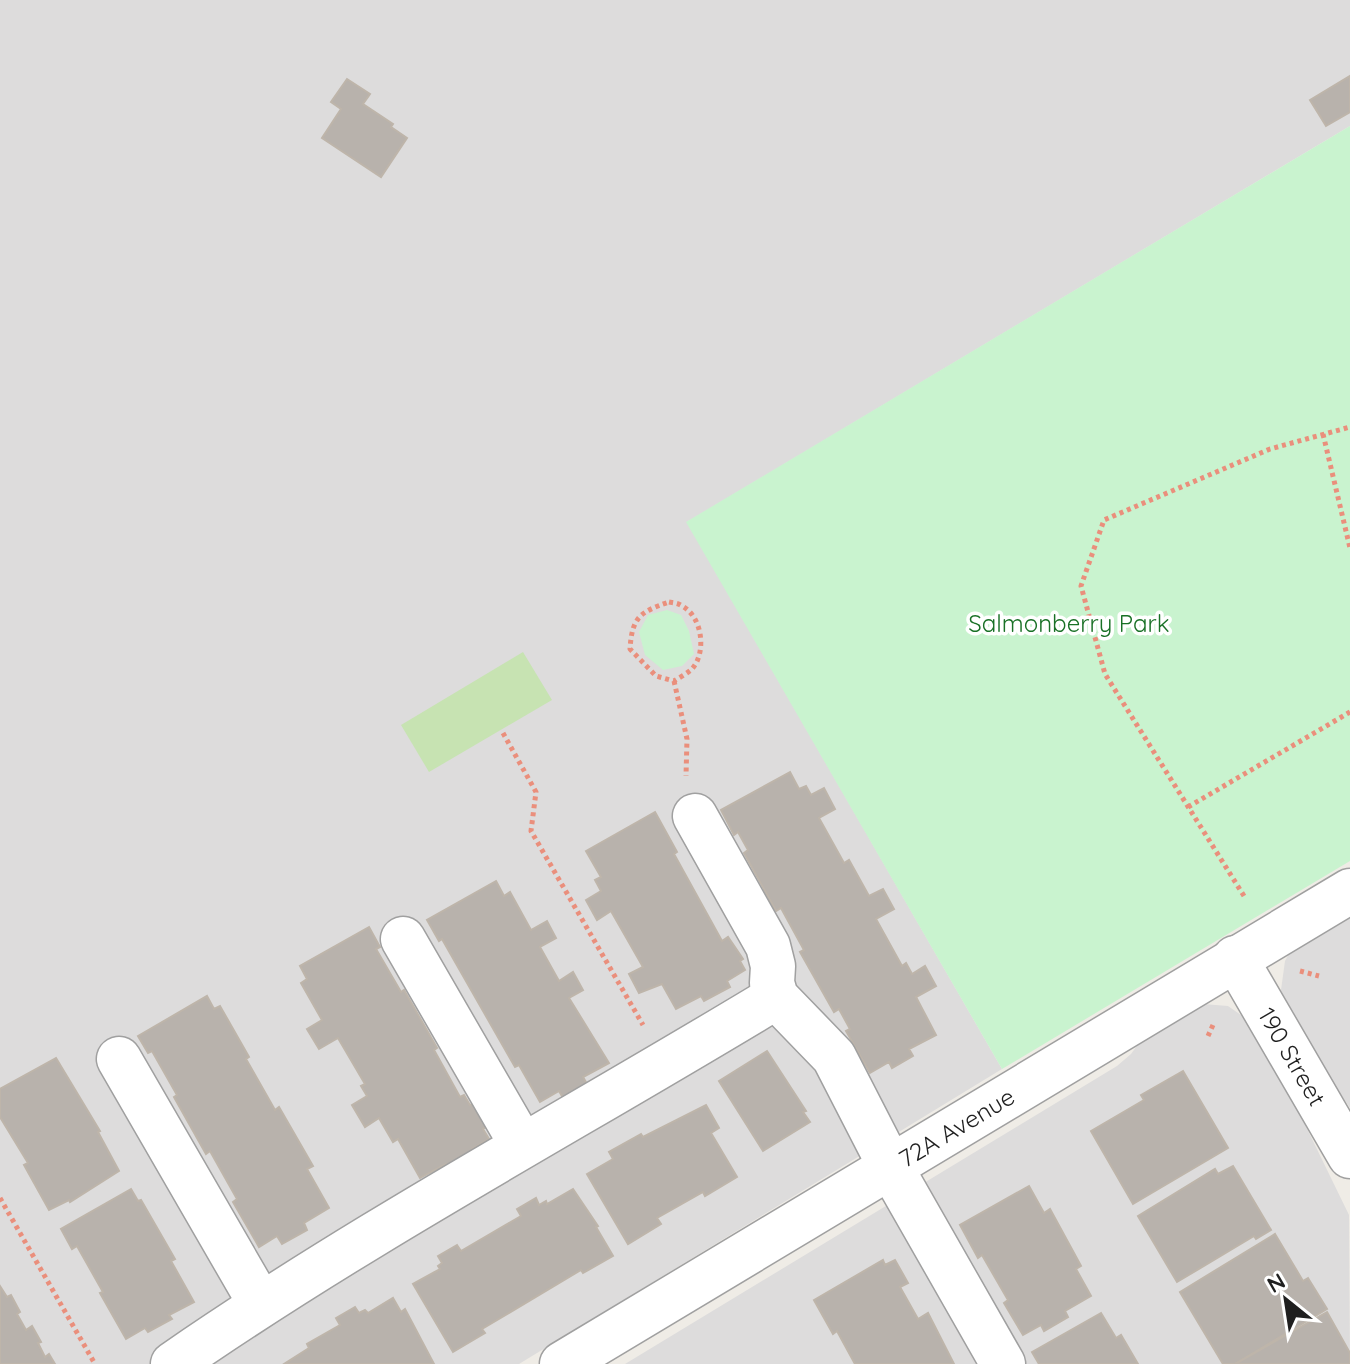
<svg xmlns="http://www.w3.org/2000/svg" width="1350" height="1364" font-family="Quicksand,sans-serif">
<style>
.residential{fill:#dddcdc}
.grass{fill:#c7e3b2}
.park{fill:#c9f3cf}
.building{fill:#b8b2ac;stroke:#beb5aa;stroke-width:2}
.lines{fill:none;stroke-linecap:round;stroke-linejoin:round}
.minor-casing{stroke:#a0a0a0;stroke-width:47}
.path{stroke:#ea8f7c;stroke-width:5;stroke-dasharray:4 4;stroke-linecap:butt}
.minor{stroke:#fff;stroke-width:44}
.labels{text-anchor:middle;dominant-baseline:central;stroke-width:7;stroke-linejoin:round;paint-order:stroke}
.park-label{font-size:24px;fill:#197126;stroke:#fff}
.street-label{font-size:24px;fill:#1f1f1f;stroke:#fff}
</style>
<rect width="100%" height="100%" fill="#efece6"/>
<g class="residential">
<path d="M0,0H1350V126L687,522L1002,1069L519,1364H0Z"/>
<path d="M1350,912V1108L1306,1043L1285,1005L1281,990L1285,961L1293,946Z"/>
<path d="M1203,1004L1228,1006L1251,1022L1275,1063L1349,1215L1350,1364H625L1117,1066L1131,1054L1147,1032Z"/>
</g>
<path class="grass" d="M523,652L552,700L429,772L401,725Z"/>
<g class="park">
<path d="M1350,126V861L1002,1069L686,522Z"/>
<path d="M667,610L681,615L689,631L694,654L682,666L663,670L645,655L639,632L648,615Z"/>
</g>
<g class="building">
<path d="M1350,76V112L1326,126L1310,100Z"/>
<path d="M347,79L370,94L363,104L393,124L391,127L407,138L381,177L322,138L341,109L331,102Z"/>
<path d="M790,772L799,789L806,786L811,795L824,788L835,809L819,818L844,863L849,860L869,896L883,889L894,909L876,919L902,966L906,963L912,974L925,966L936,986L916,997L936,1035L909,1049L913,1056L892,1068L889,1062L870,1073L846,1031L850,1029L839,1009L834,1012L800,952L804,950L781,908L776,911L744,853L748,850L738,832L734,835L721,810Z"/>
<path d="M655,812L677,852L674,854L722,941L728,937L743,959L740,961L745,970L727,981L730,987L704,1001L701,996L676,1009L662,984L639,993L629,974L643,967L611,911L597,920L586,900L601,891L595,880L601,877L586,851Z"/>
<path d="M496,881L504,896L510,892L531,930L547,921L556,938L540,947L559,981L573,972L583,990L569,998L609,1063L583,1077L587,1084L563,1098L559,1091L540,1102L519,1065L515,1067L442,939L439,941L427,920Z"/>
<path d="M369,927L380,947L376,949L401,992L404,990L437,1048L434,1050L460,1097L464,1095L470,1105L475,1103L488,1126L483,1129L489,1139L472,1149L475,1155L450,1170L446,1164L420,1178L398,1139L393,1142L379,1118L365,1127L352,1105L367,1096L361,1086L365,1084L338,1038L319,1049L307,1029L322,1020L301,983L307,979L300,966Z"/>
<path d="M207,996L214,1009L220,1006L249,1057L246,1059L275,1110L279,1107L313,1166L307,1169L329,1208L304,1223L307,1230L282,1244L277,1236L259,1247L233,1202L237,1199L210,1151L206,1154L174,1097L177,1095L152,1051L148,1053L138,1036Z"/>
<path d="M767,1051L806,1111L803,1112L810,1122L763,1151L719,1081Z"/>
<path d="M56,1058L100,1131L98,1132L119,1171L70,1202L69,1200L49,1210L24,1165L28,1163L0,1117V1089Z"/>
<path d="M1183,1071L1228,1148L1133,1204L1091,1131L1144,1100L1141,1095Z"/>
<path d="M706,1105L719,1128L711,1133L737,1177L705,1196L703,1192L657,1218L661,1224L628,1244L587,1174L613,1159L609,1152L641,1134L643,1137Z"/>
<path d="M1233,1166L1271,1230L1256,1239L1254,1236L1177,1282L1138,1216L1215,1169L1218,1174Z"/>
<path d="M1029,1186L1044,1213L1050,1209L1081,1266L1076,1269L1091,1296L1065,1311L1068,1317L1044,1331L1041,1325L1023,1335L1004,1303L1008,1300L982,1255L978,1258L960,1225Z"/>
<path d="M131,1189L138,1201L141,1200L175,1259L171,1261L194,1302L169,1315L172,1319L148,1332L145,1328L126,1339L100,1293L103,1292L77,1246L72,1249L61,1229Z"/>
<path d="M573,1189L598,1226L596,1227L613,1256L583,1273L581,1270L482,1329L485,1333L453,1352L413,1284L440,1269L438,1266L442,1263L438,1256L457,1245L461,1251L521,1216L517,1209L536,1198L539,1205L546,1201L547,1204Z"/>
<path d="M1275,1234L1303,1281L1308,1278L1327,1309L1235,1364H1223L1180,1292Z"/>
<path d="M883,1260L885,1265L895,1260L908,1283L900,1287L918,1319L928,1313L954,1364H855L837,1331L833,1334L814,1300Z"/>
<path d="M0,1286L7,1297L11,1295L20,1312L17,1314L26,1330L32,1326L41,1342L38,1343L45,1357L49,1354L55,1364H0Z"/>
<path d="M393,1298L401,1312L405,1309L434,1364H284L309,1348L307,1344L340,1325L336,1318L355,1307L359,1313L365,1310L368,1313Z"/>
<path d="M1327,1312L1350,1353V1364H1235Z"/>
<path d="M1101,1313L1116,1338L1121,1335L1138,1364H1039L1032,1352Z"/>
</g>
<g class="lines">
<g class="minor-casing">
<g id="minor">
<path d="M695,816L768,946L773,966L772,983L776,997L834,1057L890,1166L1003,1364"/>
<path d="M403,939L522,1145"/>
<path id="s1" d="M1235,958L1350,1156"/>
<path d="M119,1059L260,1303"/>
<path d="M173,1364C367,1230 575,1119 776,997"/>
<path id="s2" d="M562,1364L1350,891"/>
</g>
</g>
<g class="path">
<path d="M1323,434L1350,548"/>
<path d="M669,602C674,603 678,603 682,606C703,617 707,654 691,670C686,674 679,678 674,681L656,676L630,649C632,617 640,612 669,602Z"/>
<path d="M674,681L687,739L686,776"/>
<path d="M503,733L536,792L531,831L643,1025"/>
<path d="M1188,807L1350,712"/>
<path d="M1244,896L1105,674L1081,586L1104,520L1270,449L1350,427"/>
<path d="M1300,971L1319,976"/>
<path d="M1208,1036L1213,1025"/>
<path d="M0,1198L95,1364"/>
</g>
<use href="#minor" class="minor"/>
</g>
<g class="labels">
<g class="park-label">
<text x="1069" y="623">Salmonberry Park</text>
</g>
<g class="street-label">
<text stroke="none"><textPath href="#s1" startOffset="114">190 Street</textPath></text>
<text stroke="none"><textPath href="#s2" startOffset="460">72A Avenue</textPath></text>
</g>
</g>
<g transform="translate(1286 1300) rotate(330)" stroke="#ffffff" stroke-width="6" paint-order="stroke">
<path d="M0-6L14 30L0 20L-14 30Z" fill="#1f1f1f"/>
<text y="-12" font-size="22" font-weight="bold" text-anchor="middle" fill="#1f1f1f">N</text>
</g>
</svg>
